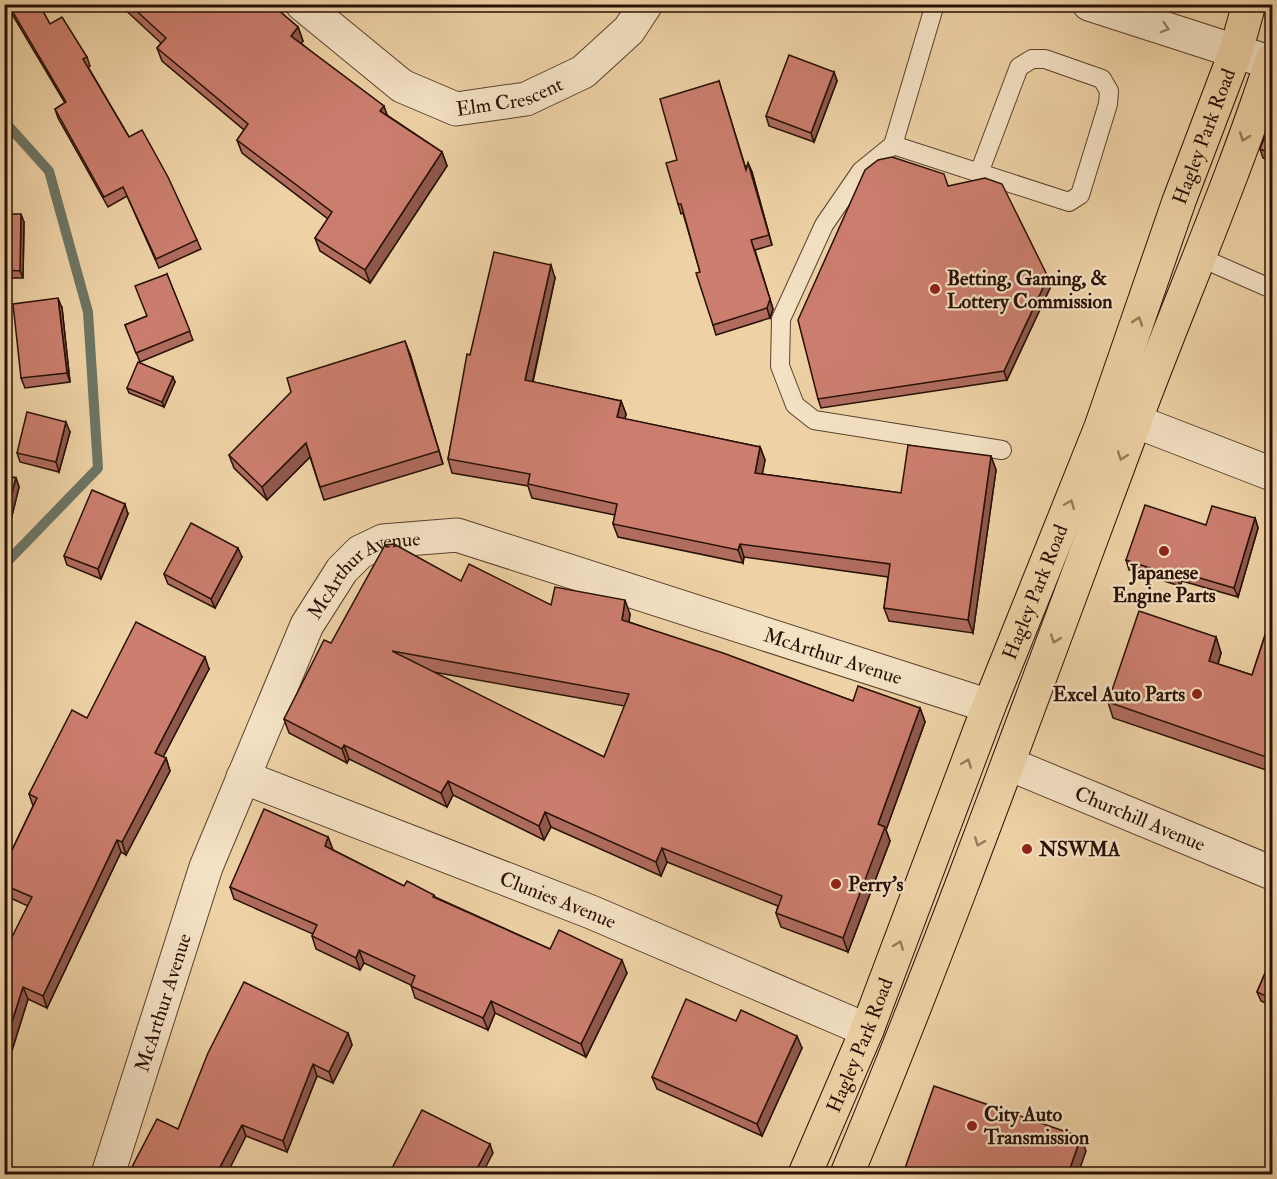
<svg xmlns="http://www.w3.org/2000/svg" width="1277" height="1179" font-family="'IM FELL Double Pica',serif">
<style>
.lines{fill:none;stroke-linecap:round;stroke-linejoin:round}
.stream{stroke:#6c7565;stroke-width:10}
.service-casing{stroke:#5a402d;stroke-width:20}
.minor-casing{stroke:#5a402d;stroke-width:35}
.primary-casing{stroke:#281005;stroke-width:35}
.service{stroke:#f4e2c5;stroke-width:18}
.minor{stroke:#f4e2c5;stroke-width:33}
.primary{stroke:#eed2a6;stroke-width:33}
.wall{fill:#af6c5f;stroke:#281005;stroke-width:1.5;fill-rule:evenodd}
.shaded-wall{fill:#8f584d;stroke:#281005;stroke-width:1.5}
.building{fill:#cc7e6e;stroke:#281005;stroke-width:1.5;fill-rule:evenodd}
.oneway{stroke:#98846f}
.oneway2{stroke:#957b5e}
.poi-dot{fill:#8f2418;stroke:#f4e2c5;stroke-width:2}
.labels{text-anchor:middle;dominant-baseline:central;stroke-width:4.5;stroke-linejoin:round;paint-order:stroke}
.street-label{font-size:20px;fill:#281005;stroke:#f4e2c5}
.poi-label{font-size:20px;font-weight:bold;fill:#281005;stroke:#f4e2c5;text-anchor:start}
</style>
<rect width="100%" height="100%" fill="#eed2a6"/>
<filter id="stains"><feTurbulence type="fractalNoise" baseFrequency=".00333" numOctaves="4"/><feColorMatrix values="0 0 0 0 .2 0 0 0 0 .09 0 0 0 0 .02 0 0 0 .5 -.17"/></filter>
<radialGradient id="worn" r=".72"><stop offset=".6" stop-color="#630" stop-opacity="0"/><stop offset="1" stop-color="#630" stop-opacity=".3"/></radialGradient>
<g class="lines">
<path class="stream" d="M4,121L49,171L88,312L98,468L4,565"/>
<g class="service-casing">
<g id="service">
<path d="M935,4L893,145L861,171L824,225L781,319L780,366L795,405L814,420L1002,450"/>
<path d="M893,145L1069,202L1080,195L1108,104L1109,91L1102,79L1045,59H1032L1019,67L979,173"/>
<path d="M1199,257L1272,289"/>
</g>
</g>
<g class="minor-casing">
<g id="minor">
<path id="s1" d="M302,4L402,86L456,109L526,99L583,72L629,30L646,4"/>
<path d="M1089,4L1272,63"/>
<path d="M1135,421L1272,474"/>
<path id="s2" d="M1009,764L1272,873"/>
<path id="s3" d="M243,777L591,912L867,1030"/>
<path id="s4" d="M108,1174L206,867L307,625L342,570L360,552L383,541L457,535L989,706"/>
</g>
</g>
<g class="primary-casing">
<g id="primary">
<path id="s5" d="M805,1174L867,1030L989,706L1101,427L1179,201L1236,51L1249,4"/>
<path d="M847,1174C950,927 1040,675 1134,424C1179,303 1232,183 1272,60"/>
</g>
</g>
<use href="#service" class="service"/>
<use href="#minor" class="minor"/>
<use href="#primary" class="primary"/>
</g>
<g class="wall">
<path d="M6,4H39L50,24L87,57L90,66L88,67L129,137L197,240L201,249L159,268L127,196L108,207L58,118L55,109L65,103Z"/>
<path d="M119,4H271L298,27L303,41L301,43L387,115L442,152L447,166L370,283L320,251L315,238L328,219L242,153L237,140L244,130L162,61L157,48L161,43Z"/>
<path d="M834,72L837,81L814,142L769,126L766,116Z"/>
<path d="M719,81L746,169L748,163L752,172L772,245L755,250L773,309L770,318L716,335L713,325L700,272L683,213L681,214L678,204L677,160Z"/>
<path d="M1272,118V162L1263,158L1260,149Z"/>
<path d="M948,186L1048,277L1051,286L1007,380L821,408L818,399Z"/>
<path d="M4,214L24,222L23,278H4Z"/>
<path d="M167,274L193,340L140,362L125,325L147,316Z"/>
<path d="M555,278L533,382L621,401L626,414L625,419L760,447L765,460L762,474L901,493L991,456L996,470L973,633L889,621L884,608L888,577L744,557L743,563L618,537L613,524L615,515L532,498L528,486L452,473L448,459L470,355Z"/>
<path d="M62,308L70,382L25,388L21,378Z"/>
<path d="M410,354L443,464L324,500L310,457L267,500L234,468L229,455Z"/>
<path d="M175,382L164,407L129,393L127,388Z"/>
<path d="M70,432L59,472L20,462L17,453Z"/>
<path d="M4,475L16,478L19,487L9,528L4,527Z"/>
<path d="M128,514L101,579L67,565L64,556Z"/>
<path d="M1255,518L1258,528L1238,597L1182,581L1180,586L1129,570L1126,560L1206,525Z"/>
<path d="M242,557L215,608L168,584L164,574Z"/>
<path d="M461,581L551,605L630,614L629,622L853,701L920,708L925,722L886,830L890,841L848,952L781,927L776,913L778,906L667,862L661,876L551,827L544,840L453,795L447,807L349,759L347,763L289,733L284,719L331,643ZM433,672L511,686L625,706L604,757Z"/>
<path d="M1272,614V772L1113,718L1108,702L1216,637L1221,653L1218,664L1252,675Z"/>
<path d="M209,669L163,757L166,758L170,771L126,855L121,852L47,1008L28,999L5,1073V953L28,906L4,895V867L33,806L29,794L87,718Z"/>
<path d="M328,837L333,850L404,886L434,895L435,897L550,949L627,973L586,1057L495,1013L488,1030L415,998L411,985L364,963L360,970L316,949L312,936L313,934L234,899L230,887Z"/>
<path d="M1272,957V1006L1261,1001L1257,992Z"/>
<path d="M736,1021L802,1048L762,1136L657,1089L652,1077Z"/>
<path d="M348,1033L352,1045L333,1083L317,1076L287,1152L246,1136L227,1173L230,1174H135L132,1167L178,1129Z"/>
</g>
<g class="shaded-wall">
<path d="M298,27L303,41L296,49L291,36Z"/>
<path d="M834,72L837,81L814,142L811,133Z"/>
<path d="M384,106L389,120L380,111Z"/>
<path d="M442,152L447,166L370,283L365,270Z"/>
<path d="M748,163L752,172L772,245L769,235Z"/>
<path d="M21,214L24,222L23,278L20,271Z"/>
<path d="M751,240L773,309L770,318L767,308Z"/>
<path d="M551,265L555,278L530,393L525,380Z"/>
<path d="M1048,277L1051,286L1007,380L1004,371Z"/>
<path d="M58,298L62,308L70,382L67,373Z"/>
<path d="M405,341L410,354L443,464L439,451Z"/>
<path d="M173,377L175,382L164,407L162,402Z"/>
<path d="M621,401L626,414L622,430L617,417Z"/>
<path d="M66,422L70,432L59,472L56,462Z"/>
<path d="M306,443L311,456L267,500L262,487Z"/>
<path d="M760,447L765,460L760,486L755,473Z"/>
<path d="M991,456L996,470L973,633L968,620Z"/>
<path d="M16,478L19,487L9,528L5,518Z"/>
<path d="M125,504L128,514L101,579L98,569Z"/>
<path d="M1255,518L1258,528L1238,597L1234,588Z"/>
<path d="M740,544L744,557L743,563L738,550Z"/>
<path d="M238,548L242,557L215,608L211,599Z"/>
<path d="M1179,572L1182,581L1180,586L1177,577Z"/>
<path d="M625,600L630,614L627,634L622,620Z"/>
<path d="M1216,637L1221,653L1214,677L1209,661Z"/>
<path d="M205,657L209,669L159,765L155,753Z"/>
<path d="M920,708L925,722L886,830L890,841L848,952L843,938L878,824Z"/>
<path d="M344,745L349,759L347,763L342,749Z"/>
<path d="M166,758L170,771L126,855L122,842Z"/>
<path d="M448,781L453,795L447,807L441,793Z"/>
<path d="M545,812L551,827L544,840L539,826Z"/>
<path d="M328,837L333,850L329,859L325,846Z"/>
<path d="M117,840L121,852L47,1008L43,996Z"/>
<path d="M662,848L667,862L661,876L656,862Z"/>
<path d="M359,950L364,963L360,970L356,958Z"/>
<path d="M622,960L627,973L586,1057L581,1044Z"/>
<path d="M23,987L28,999L5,1073L4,1047Z"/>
<path d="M491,1001L495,1013L488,1030L483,1018Z"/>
<path d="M348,1033L352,1045L333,1083L329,1072Z"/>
<path d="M797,1036L802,1048L762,1136L757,1124Z"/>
<path d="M313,1064L317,1076L287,1152L283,1141Z"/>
<path d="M242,1125L246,1136L227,1174L219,1169Z"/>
<path d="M7,1132L11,1141L4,1153V1138Z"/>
<path d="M1081,1137L1086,1151L1078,1174H1068Z"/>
<path d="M490,1144L493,1153L482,1174H474Z"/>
</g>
<g class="building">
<path d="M8,4H39L50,24L62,17L87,57L83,59L129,137L142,130L168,177L197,240L156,259L123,187L104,197L55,109L66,102Z"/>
<path d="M129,4H271L298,27L291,36L384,106L380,111L442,152L365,270L315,238L332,212L237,140L248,124L157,48L166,38Z"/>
<path d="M789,55L834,72L811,133L766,116Z"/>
<path d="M719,81L746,170L748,163L769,235L751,240L770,299L767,308L713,325L696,273L700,272L681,204H678L666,163L677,160L660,99Z"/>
<path d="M1272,118V154L1260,149Z"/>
<path d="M892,157L944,174L948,186L985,178L1002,184L1048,277L1004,371L818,399L798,320L865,170L878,160Z"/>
<path d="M4,214H21L20,271L4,270Z"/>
<path d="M494,252L551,265L525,380L621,401L617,417L760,447L755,473L901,493L908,445L991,456L968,620L884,608L890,564L740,544L738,550L613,524L617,504L528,484L530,474L448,459L467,354L470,355Z"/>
<path d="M167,274L190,331L136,353L125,325L147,316L135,286Z"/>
<path d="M58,298L67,373L21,378L13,304Z"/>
<path d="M405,341L439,451L320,487L306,443L262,487L229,455L291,392L287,378Z"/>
<path d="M138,362L173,377L162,402L127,388Z"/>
<path d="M27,412L66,422L56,462L17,453Z"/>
<path d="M4,475L16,478L5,518H4Z"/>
<path d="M92,490L125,504L98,569L64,556Z"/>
<path d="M1145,505L1206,525L1212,506L1255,518L1234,588L1179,572L1177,577L1126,560Z"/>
<path d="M191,523L238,548L211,599L164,574Z"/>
<path d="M394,544L461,581L469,564L551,605L555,587L625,600L622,620L723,653L853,701L858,686L920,708L878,824L885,827L843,938L776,913L782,896L662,848L656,862L545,812L539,826L448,781L441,793L344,745L342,749L284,719L324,640L331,643L385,545ZM392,651L629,694L604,757Z"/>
<path d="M1139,611L1216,637L1209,661L1252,675L1272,614V759L1108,702Z"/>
<path d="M136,622L205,657L155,753L166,758L122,842L117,840L43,996L23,987L4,1047V953L32,897L4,885V867L37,798L29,794L72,710L87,718Z"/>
<path d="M264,809L328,837L325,846L404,886L407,881L434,895L433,897L550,949L559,930L622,960L581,1044L491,1001L483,1018L411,986L415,976L359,950L356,958L312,936L317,925L230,887Z"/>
<path d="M1272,957V999L1257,992Z"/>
<path d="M244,982L348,1033L329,1072L313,1064L283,1141L242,1125L219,1169L230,1174H148L132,1167L157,1119L178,1129L208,1053Z"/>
<path d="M686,999L736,1021L741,1010L797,1036L757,1124L652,1077Z"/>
<path d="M934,1086L1081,1137L1068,1174H903Z"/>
<path d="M422,1110L490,1144L474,1174H389Z"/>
<path d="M1272,1150V1174H1262Z"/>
</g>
<defs><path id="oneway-chevron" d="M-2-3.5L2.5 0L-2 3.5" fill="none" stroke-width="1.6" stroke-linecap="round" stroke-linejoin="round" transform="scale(1.5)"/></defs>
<use class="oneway" href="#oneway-chevron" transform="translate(1165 28) rotate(17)"/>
<g class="oneway2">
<use href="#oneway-chevron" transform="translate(1244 137) rotate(110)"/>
<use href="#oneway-chevron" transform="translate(1138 321) rotate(-71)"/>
<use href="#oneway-chevron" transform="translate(1122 456) rotate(110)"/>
<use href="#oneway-chevron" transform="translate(1070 504) rotate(-68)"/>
<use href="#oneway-chevron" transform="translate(1055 639) rotate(110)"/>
<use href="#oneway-chevron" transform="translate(967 763) rotate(-69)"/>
<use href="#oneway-chevron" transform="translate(979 842) rotate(111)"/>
<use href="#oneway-chevron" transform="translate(899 945) rotate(-69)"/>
</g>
<g class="poi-dot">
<circle cx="935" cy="289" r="6"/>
<circle cx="1164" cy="551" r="6"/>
<circle cx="1197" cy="694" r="6"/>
<circle cx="1027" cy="849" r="6"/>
<circle cx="836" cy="884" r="6"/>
<circle cx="972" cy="1126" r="6"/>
</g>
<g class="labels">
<g class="street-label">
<text stroke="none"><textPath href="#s1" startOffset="243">Elm Crescent</textPath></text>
<text stroke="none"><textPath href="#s5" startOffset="1112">Hagley Park Road</textPath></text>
<text stroke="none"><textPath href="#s4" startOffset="666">McArthur Avenue</textPath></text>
<text stroke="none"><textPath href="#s5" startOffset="626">Hagley Park Road</textPath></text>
<text stroke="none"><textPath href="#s4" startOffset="1170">McArthur Avenue</textPath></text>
<text stroke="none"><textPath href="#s2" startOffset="142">Churchill Avenue</textPath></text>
<text stroke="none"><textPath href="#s3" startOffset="338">Clunies Avenue</textPath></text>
<text stroke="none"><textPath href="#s4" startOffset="180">McArthur Avenue</textPath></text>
<text stroke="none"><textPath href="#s5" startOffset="140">Hagley Park Road</textPath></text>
</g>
<g class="poi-label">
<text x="947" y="278">Betting, Gaming, &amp;<tspan x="947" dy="23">Lottery Commission</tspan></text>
<text x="1164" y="572" text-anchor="middle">Japanese<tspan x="1164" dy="23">Engine Parts</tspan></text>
<text x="1185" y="694" text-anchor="end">Excel Auto Parts</text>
<text x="1039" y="849">NSWMA</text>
<text x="848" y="884">Perry's</text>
<text x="984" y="1114">City Auto<tspan x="984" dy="23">Transmission</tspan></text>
</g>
</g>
<rect width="1277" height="1179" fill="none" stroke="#eed2a6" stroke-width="24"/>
<rect x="6" y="6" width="1265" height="1167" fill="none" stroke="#281005" stroke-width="3"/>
<rect x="12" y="12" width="1253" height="1155" fill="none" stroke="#281005" stroke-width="1.5"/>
<rect width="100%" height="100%" filter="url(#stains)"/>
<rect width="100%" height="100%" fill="url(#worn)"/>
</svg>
